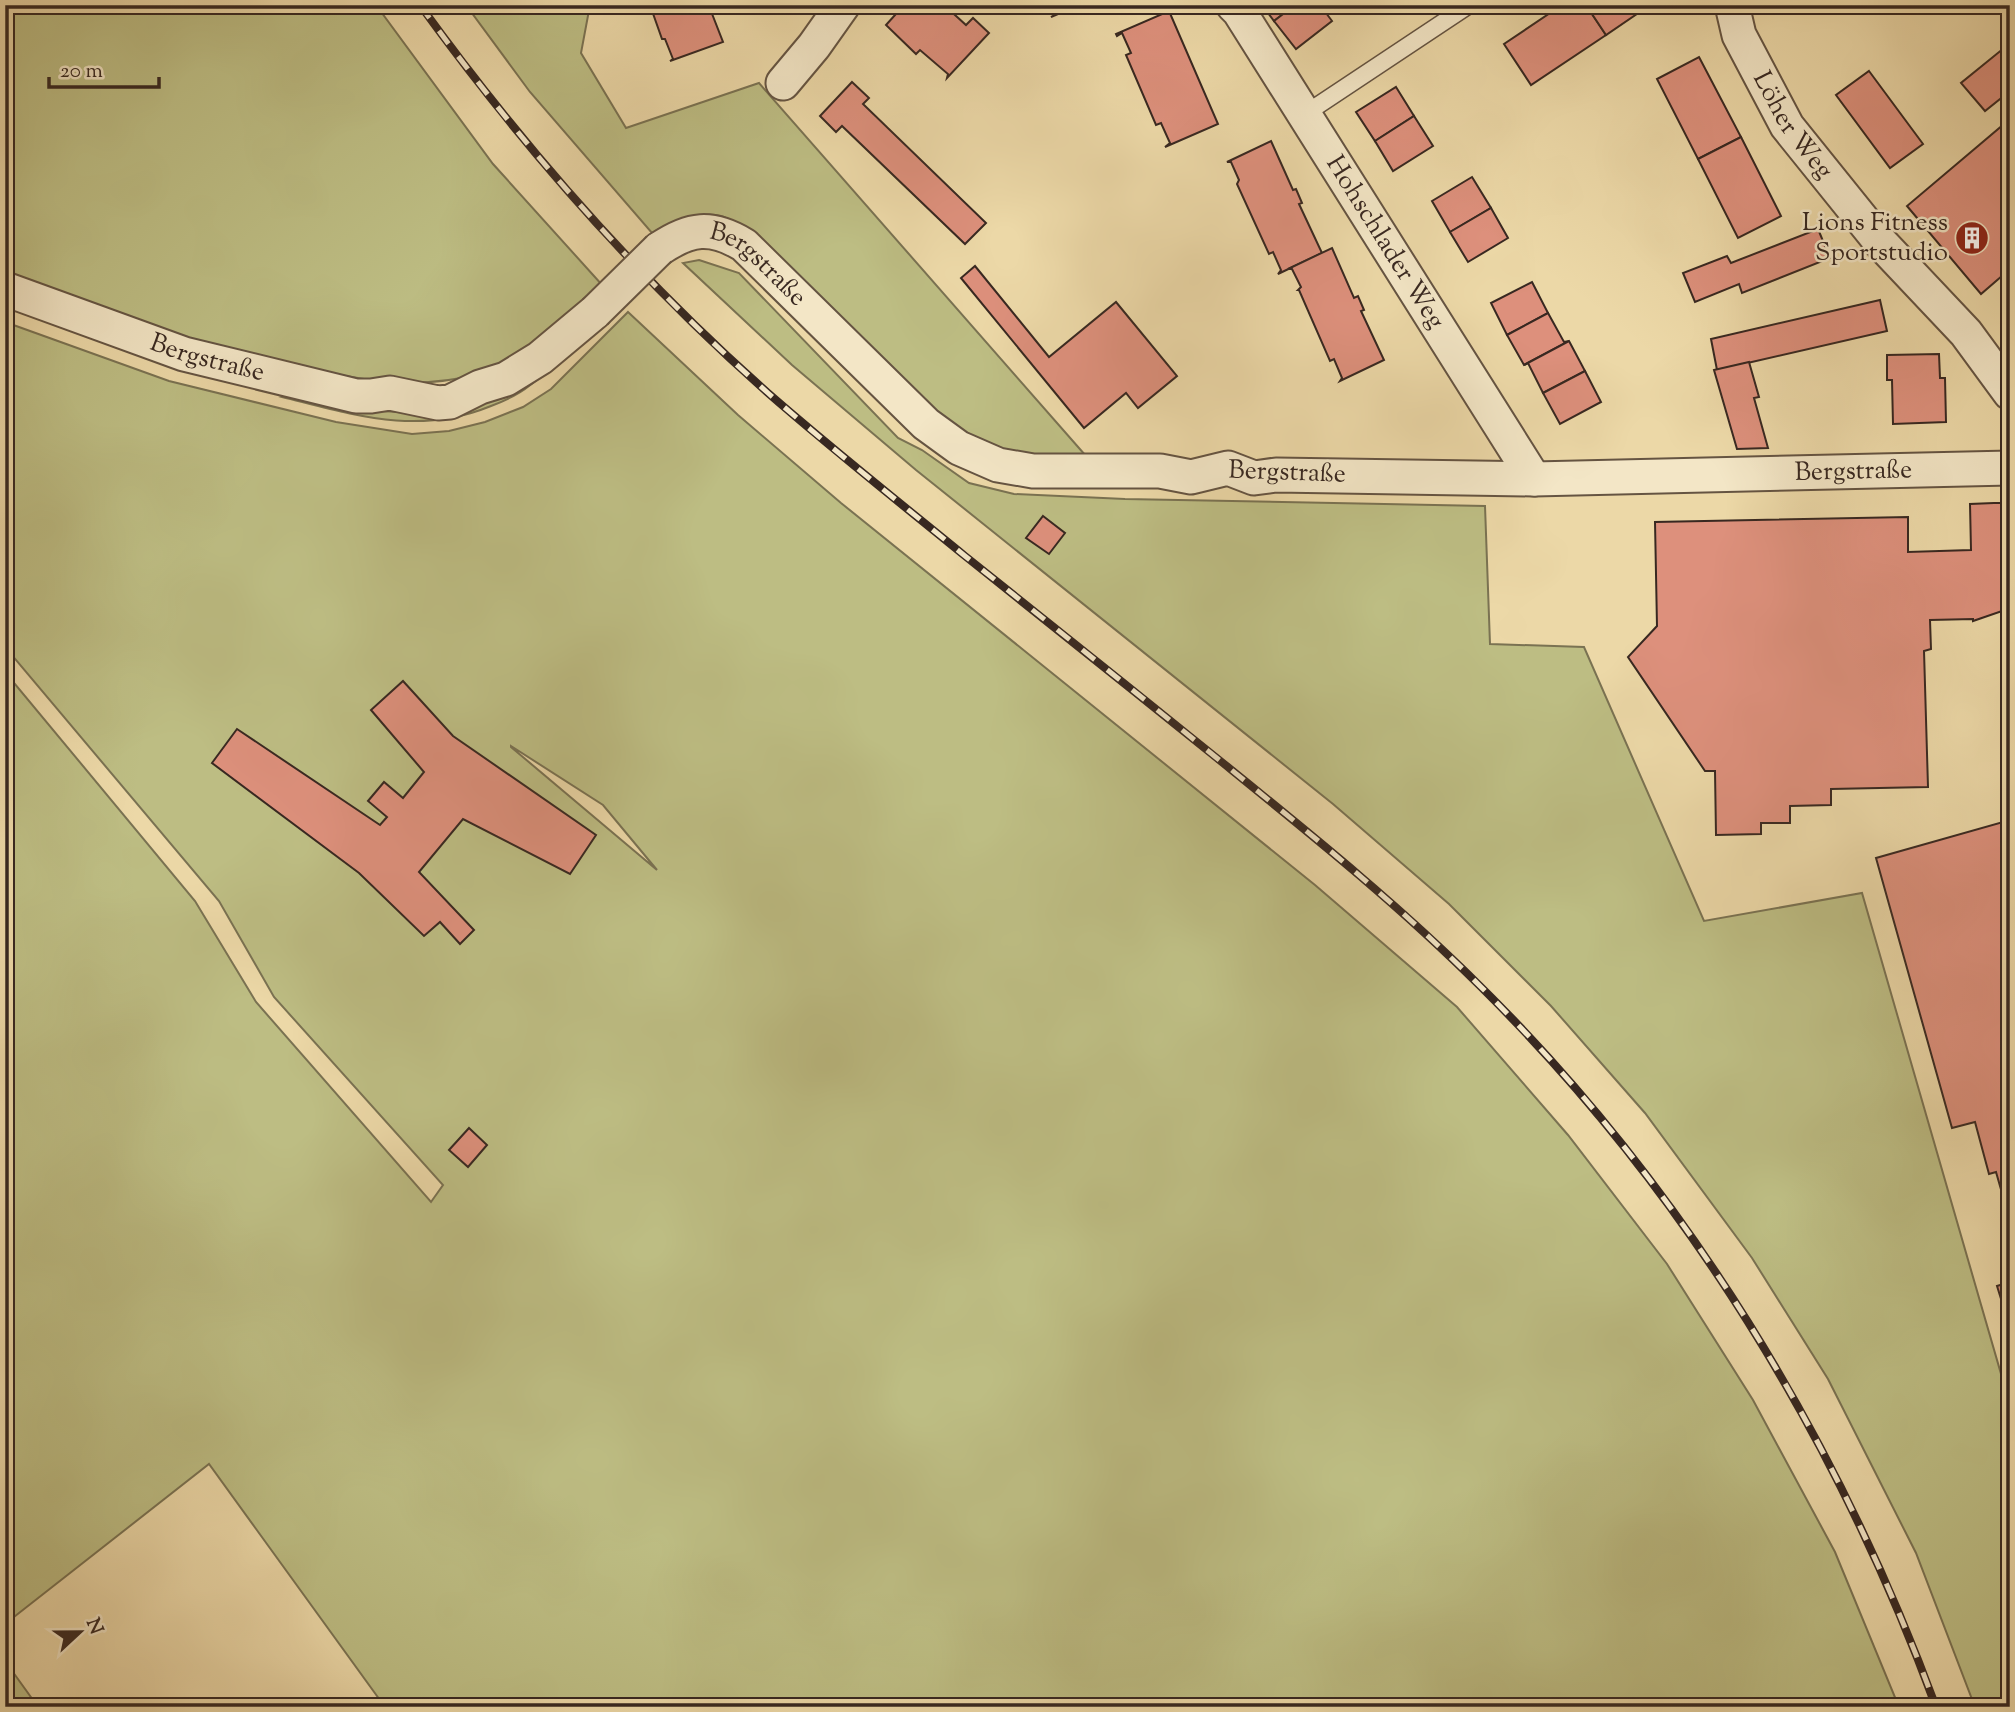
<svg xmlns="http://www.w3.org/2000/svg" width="2015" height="1712" font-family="'Sorts Mill Goudy',serif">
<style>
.green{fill:#bdbd83;stroke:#7a7252;stroke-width:2;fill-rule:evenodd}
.building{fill:#dd907c;stroke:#382821;stroke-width:2}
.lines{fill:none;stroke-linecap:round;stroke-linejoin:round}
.service-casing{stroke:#655442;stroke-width:19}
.minor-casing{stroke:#655442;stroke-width:37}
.service{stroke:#f3e6c6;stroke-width:16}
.minor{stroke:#f3e6c6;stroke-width:33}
.rail-casing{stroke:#382821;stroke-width:8}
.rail{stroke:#f3e6c6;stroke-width:5;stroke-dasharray:16;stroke-linecap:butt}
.minor-bridge-casing{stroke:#655442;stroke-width:37;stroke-linecap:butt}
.minor-bridge{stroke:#f3e6c6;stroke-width:33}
.labels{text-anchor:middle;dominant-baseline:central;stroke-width:5;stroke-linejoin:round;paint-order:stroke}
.street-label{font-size:26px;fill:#382821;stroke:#f3e6c6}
.poi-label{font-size:26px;fill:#382821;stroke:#f3e6c6;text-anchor:end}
</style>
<rect width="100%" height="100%" fill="#ecd8a7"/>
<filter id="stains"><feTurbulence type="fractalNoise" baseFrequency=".00286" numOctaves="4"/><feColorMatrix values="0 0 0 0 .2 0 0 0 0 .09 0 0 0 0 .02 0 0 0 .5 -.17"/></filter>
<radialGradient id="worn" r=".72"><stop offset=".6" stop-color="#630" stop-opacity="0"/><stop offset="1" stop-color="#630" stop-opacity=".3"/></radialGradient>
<g class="green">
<path d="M5,5H376L493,164L603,286C565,320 528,360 478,374C416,391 360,380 299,367C198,345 102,311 5,276Z"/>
<path d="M466,5H590L581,53L626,128L759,83L1086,456L1027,454L979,444L932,416L745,230C738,226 729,218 721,216C701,210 669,223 652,233L530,92Z"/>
<path d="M699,260L739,273L898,438L922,450L969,483L1014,494L1125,499L1485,506L1490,644L1584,647L1704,921L1862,893L2010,1405V1707H1975L1916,1553L1828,1379L1752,1258L1645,1113L1551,1006L1449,904L1333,804L916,470L792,365L683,263Z"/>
<path d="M628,312L738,415L841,503L1315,885L1457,1007L1568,1135L1667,1264L1753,1400L1835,1552L1899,1707H385L209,1464L5,1624V672L195,901L256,1002L431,1202L443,1185L274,997L219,901L5,647V322L169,381L336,422L412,434L449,431L485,422L523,407L551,389ZM511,746L603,805L657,870L511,747Z"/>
<path d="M558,362C548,370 539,379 529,386C518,395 504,401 491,406C418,436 355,415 282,397L295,393L382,411L429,414Z"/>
<path d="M5,1661L38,1707H5Z"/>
</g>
<g class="building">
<path d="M650,5H711L709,6L723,42L670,61L673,59L665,39H662Z"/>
<path d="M904,5H944L966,25L973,18L989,33L947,78L948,74L920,50L916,54L886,25Z"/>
<path d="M1052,5H1079L1051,17L1056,14Z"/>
<path d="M1262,5H1295L1274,21Z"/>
<path d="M1295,5H1320L1332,21L1296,49L1274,21Z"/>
<path d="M1562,5H1586L1606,35L1531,85L1504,44Z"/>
<path d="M1586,5H1650L1606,35Z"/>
<path d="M1169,11L1218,124L1165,147L1170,143L1161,123L1156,125L1126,55L1131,53L1122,33L1117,36L1116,34Z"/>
<path d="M2004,48L2010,54V91L1985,111L1961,83Z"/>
<path d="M1699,57L1741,137L1698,159L1657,79Z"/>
<path d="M1869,71L1923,144L1890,168L1836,95Z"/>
<path d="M852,82L869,98L863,104L986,223L965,244L842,126L836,132L820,116Z"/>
<path d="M1396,87L1414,116L1375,141L1356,112Z"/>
<path d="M1414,116L1433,146L1393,171L1375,141Z"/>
<path d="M2010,119V269L1981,294L1907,206Z"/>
<path d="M1741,137L1781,216L1738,238L1698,159Z"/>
<path d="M1271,141L1293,190L1296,189L1302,203L1299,204L1322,253L1278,274L1281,270L1273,252L1269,254L1237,184L1239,180L1231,162H1227Z"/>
<path d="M1472,177L1491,208L1450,232L1432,201Z"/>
<path d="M1491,208L1508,238L1468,262L1450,232Z"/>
<path d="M1818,229L1830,258L1742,293L1739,284L1695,302L1683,273L1727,256L1731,263Z"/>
<path d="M1332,248L1354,298L1358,296L1364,310L1361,311L1384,360L1340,381L1342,378L1334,359L1330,361L1299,290H1298L1301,287L1292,269H1288Z"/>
<path d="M975,266L1049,357L1116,302L1177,376L1138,408L1126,393L1084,428L961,278Z"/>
<path d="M1532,282L1548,313L1507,335L1491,303Z"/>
<path d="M1880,300L1887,331L1717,370L1711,339Z"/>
<path d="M1548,313L1564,342L1569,341L1524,365L1507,335Z"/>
<path d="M1569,341L1585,371L1543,393L1528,363L1524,365Z"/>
<path d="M1939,354L1940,378H1945L1946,422L1893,424L1892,380H1887V355Z"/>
<path d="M1749,362L1759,397L1754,398L1768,448L1737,449L1714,370Z"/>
<path d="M1585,371L1601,402L1560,424L1543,393Z"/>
<path d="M1994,503H2010V619L2004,616L2002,611L1973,621V619L1930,620L1931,649L1924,651L1928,787L1831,789V805L1790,806V823H1761V834L1716,835L1715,771H1705L1628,657L1657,626L1655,522L1908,517V552L1971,550L1970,504Z"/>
<path d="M1043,516L1065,533L1049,554L1026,538Z"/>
<path d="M403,681L453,736L596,835L570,874L463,819L419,872L474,930L460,944L440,922L424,936L359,873L212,763L237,729L380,825L387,817L368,801L384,782L403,798L424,772L371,710Z"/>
<path d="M2010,820V1221L1996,1172L1989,1174L1975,1122L1952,1128L1876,858Z"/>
<path d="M469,1128L487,1145L468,1167L449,1150Z"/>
<path d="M2010,1282V1314L2006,1315L1997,1286Z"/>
</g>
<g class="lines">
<g class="service-casing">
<path id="service" d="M1305,114L1469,5"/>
</g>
<g class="minor-casing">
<g id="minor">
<path id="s1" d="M1233,5L1239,11L1534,479"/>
<path id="s2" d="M1732,5L1739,35L1787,126L1882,244L1966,333L2010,393"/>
<path d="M783,83L814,46L843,5"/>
<path id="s3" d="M659,249C690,228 711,225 744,245L926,424L959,448L998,465L1033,471H1160L1191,477L1228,468L1254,478L1276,475L1534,479L2010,468"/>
<path id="s4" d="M5,289L184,354L356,396H371L390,393L438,403L450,402L480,387L506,379L540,358L595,312"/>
</g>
</g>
<use href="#service" class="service"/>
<use href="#minor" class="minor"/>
<g class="rail-casing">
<path id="rail" d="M420,5C523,147 637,277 768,393C832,449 899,502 965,556C1049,623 1134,691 1218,759C1308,832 1399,905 1481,987C1685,1189 1837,1438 1936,1707"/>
</g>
<use href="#rail" class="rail"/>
<g class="minor-bridge-casing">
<path id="minor-bridge" d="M595,312L659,249"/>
</g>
<use href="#minor-bridge" class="minor-bridge"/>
</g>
<defs>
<g id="building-disc" transform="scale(1.75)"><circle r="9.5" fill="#8f2418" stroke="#f3e6c6"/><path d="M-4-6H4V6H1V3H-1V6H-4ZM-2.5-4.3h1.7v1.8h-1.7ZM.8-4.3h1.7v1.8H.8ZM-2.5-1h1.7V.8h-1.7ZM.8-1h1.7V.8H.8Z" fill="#fff"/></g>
</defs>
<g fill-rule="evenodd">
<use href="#building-disc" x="1972" y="238"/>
</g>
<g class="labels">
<g class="street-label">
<text stroke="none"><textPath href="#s2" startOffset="136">Löher Weg</textPath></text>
<text stroke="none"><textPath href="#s1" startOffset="282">Hohschlader Weg</textPath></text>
<text stroke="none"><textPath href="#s3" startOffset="114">Bergstraße</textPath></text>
<text stroke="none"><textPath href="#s4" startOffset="214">Bergstraße</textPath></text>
<text stroke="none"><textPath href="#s3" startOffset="1290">Bergstraße</textPath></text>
<text transform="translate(1287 473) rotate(2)">Bergstraße</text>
</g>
<g class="poi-label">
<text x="1948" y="223">Lions Fitness<tspan x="1948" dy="30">Sportstudio</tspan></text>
</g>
</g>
<rect width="2015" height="1712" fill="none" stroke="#ecd8a7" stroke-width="28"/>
<rect x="7" y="7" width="2001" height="1698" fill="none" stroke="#382821" stroke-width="3.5"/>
<rect x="14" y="14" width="1987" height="1684" fill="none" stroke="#382821" stroke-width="2"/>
<g transform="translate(80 1632) rotate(68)" stroke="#f3e6c6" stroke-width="5" paint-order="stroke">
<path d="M0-5L12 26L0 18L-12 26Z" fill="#382821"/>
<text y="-10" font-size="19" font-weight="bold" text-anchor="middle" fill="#382821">N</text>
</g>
<path d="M49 77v10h110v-10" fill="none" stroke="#382821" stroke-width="3.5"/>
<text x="60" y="77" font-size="21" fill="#382821" stroke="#f3e6c6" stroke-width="5" paint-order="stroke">20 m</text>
<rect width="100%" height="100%" filter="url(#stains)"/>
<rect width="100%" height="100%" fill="url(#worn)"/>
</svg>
